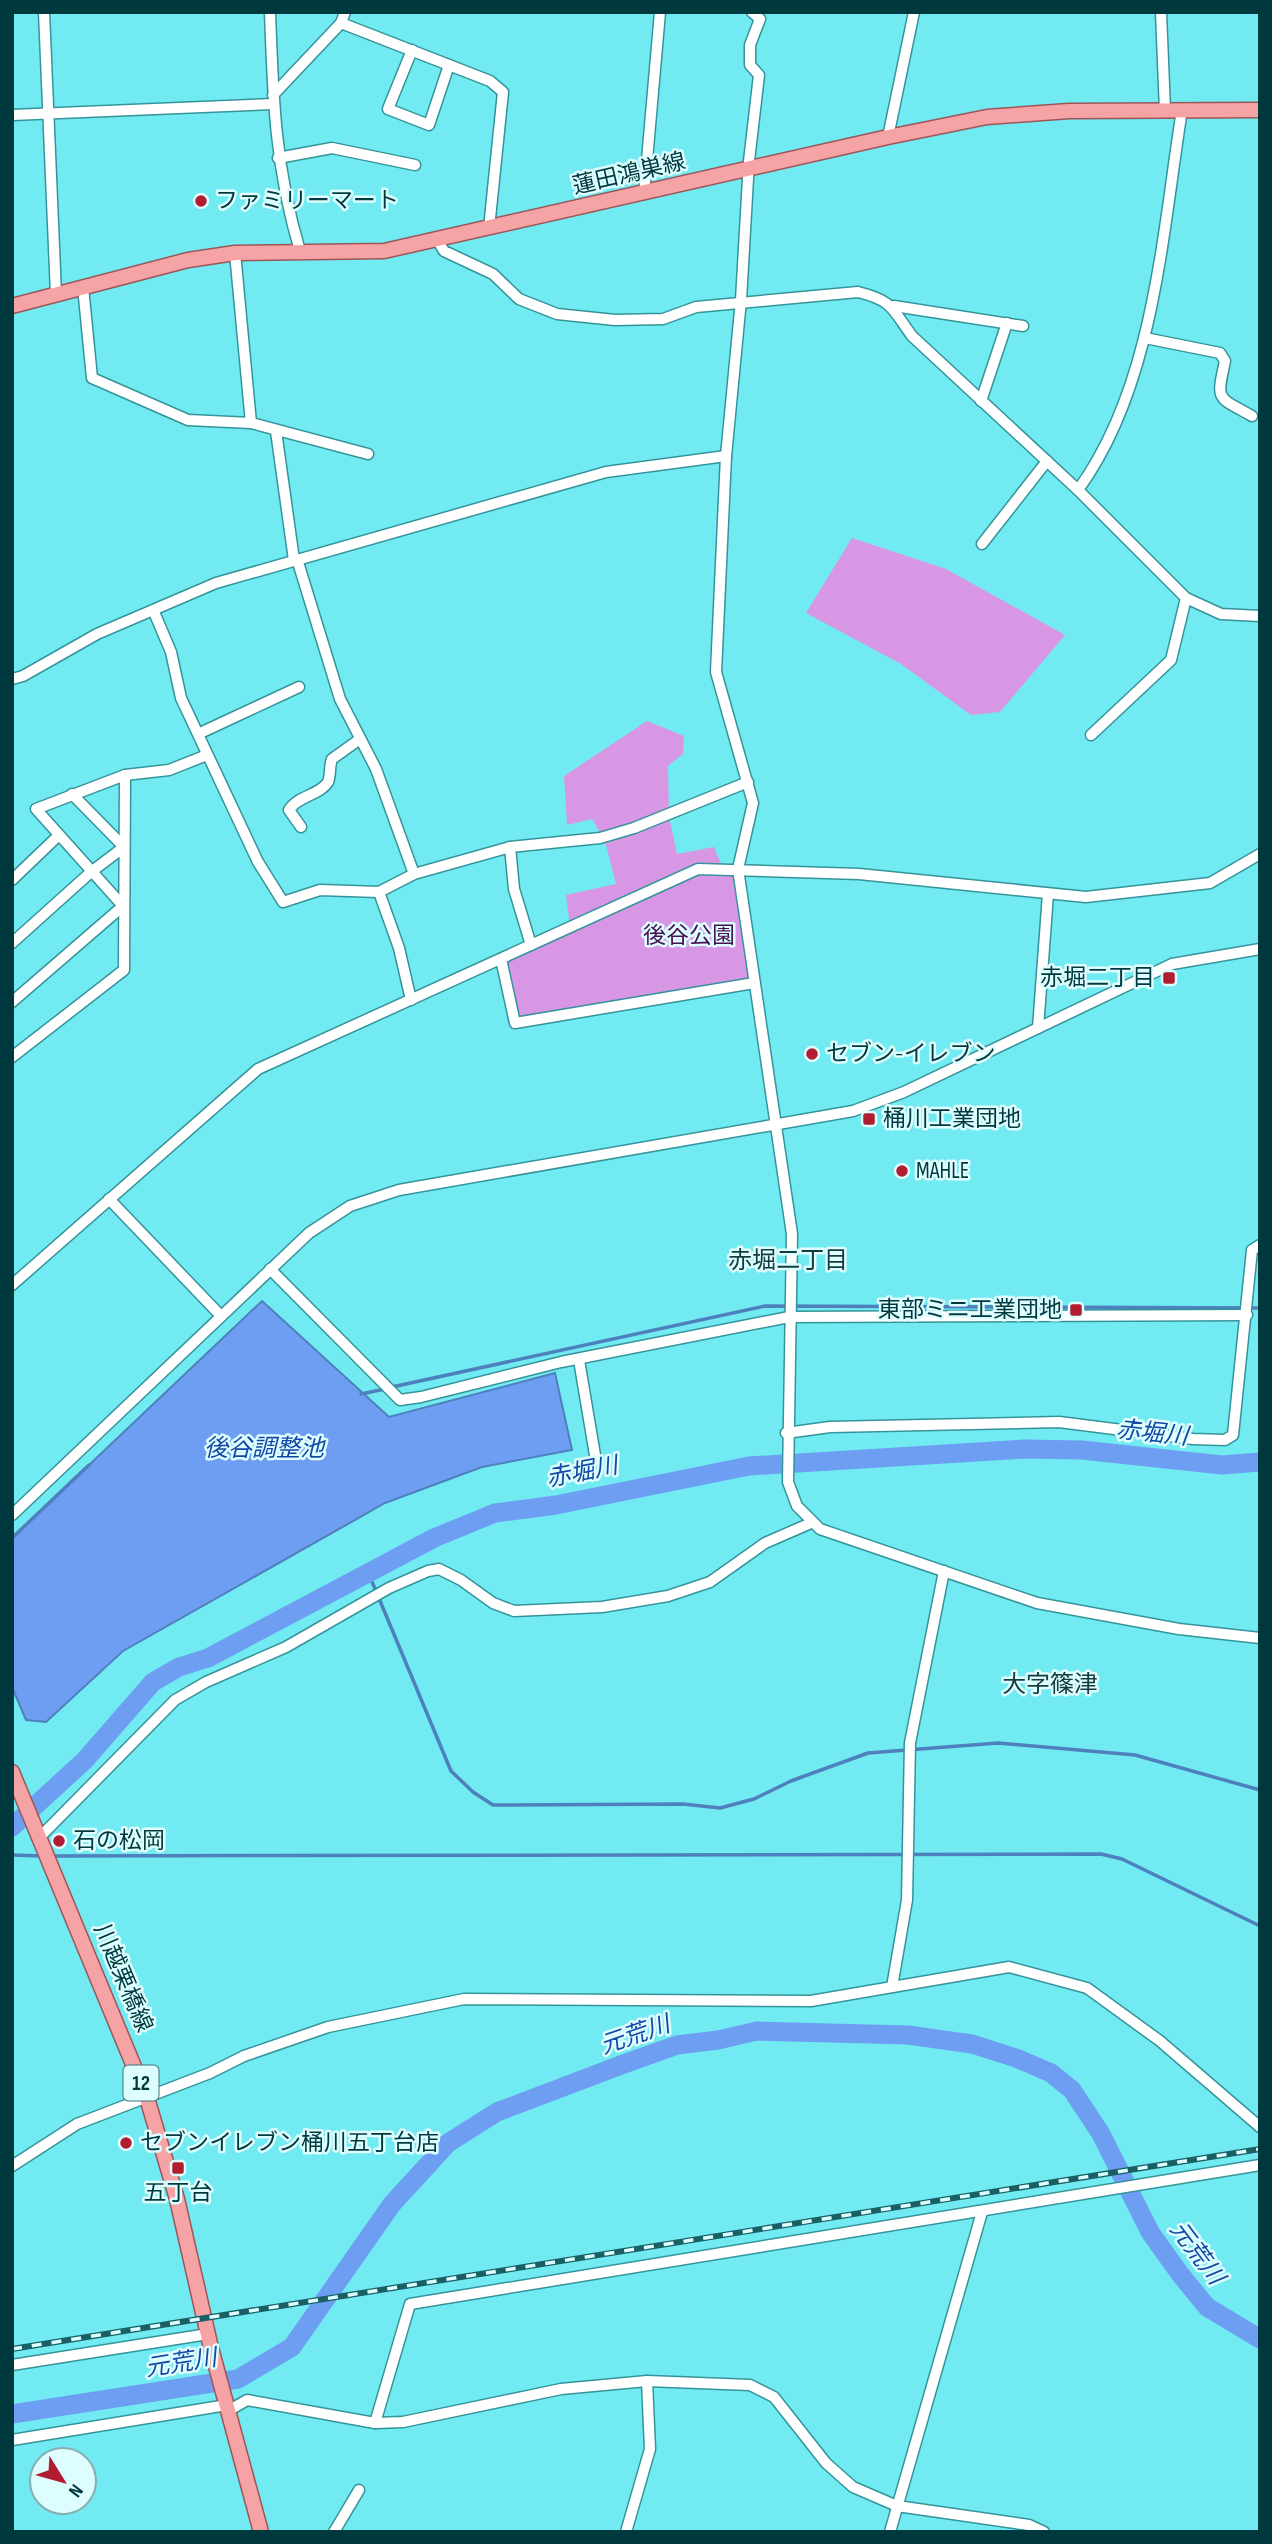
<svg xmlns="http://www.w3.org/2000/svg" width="1272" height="2544" font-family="'Sofia Sans Condensed','Noto Sans JP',sans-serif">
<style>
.green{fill:#d897e4}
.water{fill:#6e9ef2;stroke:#4d80bc;stroke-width:2}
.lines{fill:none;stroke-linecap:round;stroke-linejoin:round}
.stream{stroke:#4d80bc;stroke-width:3.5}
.river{stroke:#6e9ef2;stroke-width:19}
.minor-casing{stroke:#35949a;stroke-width:13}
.major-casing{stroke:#9c565a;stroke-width:17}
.minor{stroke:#fff;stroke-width:10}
.major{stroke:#f6a3a5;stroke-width:14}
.rail-casing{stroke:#196065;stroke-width:6}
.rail{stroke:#ddfdff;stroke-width:3.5;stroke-dasharray:10;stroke-linecap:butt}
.poi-dot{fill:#b01d30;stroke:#ddfdff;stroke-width:2.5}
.labels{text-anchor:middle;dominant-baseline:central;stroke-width:5;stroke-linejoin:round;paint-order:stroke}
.shield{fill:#ddfdff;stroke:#427477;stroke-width:2}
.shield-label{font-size:21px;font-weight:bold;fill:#00393d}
.street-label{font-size:23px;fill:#00393d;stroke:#ddfdff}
.poi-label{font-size:23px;fill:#00393d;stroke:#ddfdff;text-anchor:start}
.park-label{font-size:23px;fill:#461050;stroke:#ddfdff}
.neighbourhood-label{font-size:24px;fill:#143b3e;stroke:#ddfdff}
.water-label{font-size:24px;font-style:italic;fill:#1448a5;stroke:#ddfdff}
</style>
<rect width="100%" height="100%" fill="#71eaf2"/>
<g class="green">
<path d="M852,538L946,569L1065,635L1000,712L971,715L901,664L806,613Z"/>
<path d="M647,721L684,736L683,754L668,766L669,817L677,854L714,847L723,869H738L754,983L515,1023L501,959L570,927L566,895L616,884L605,841L592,819L567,825L564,776Z"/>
</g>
<path class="water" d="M262,1301L389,1417L555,1373L572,1450L482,1467L385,1503L123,1651L46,1722L26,1720L12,1687V1538Z"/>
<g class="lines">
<g class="stream">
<path d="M392,1387L765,1306L1260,1308"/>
<path d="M361,1394L385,1389"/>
<path d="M12,1538L89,1465"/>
<path d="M368,1572L451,1771L473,1792L493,1805L683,1804L720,1808L754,1799L791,1781L868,1753L998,1743L1135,1755L1260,1790"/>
<path d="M12,1855L42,1856"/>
<path d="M53,1856L1101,1854L1122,1859L1260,1926"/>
</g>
<g class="river">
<path d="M12,1827L85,1760L153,1682L179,1667L208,1658L434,1538L495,1513L556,1505L749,1466L1025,1449L1082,1450L1222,1465L1260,1462"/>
<path d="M12,2414L238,2379L292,2347L392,2204L448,2143L497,2112L621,2065L677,2045L718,2040L757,2031L908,2035L972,2044L1016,2058L1051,2073L1072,2090L1101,2134L1150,2232L1180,2274L1207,2307L1260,2339"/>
</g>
<g class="minor-casing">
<g id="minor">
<path d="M44,12L56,294"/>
<path d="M270,12C273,99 275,167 300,251"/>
<path d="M752,12L760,19L750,45V65L759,75L749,161L741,300L726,456L716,672L753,803L738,869L792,1234L788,1482L797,1506L820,1529L1037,1603L1179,1629L1260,1638"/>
<path d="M1161,12L1165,111"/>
<path d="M341,23L490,81L503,92L489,228"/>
<path d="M412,50L388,109L429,125L449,65"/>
<path d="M273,95L341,23L345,12"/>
<path d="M12,115L274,104"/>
<path d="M888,137L914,12"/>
<path d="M278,158L332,148L415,165"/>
<path d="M644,194L660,12"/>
<path d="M436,238L444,251L493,274L519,299L557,314L615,320L663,319L696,307L858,292C894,301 892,309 912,336L1078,490L1186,598L1221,614L1260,616"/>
<path d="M235,253L251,423"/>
<path d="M83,287L92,378L188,420L251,423L368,454"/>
<path d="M894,306L1023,326"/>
<path d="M1145,338L1220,353L1225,361C1216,402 1217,396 1252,416"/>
<path d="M981,401L1007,323"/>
<path d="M276,431L294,560"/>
<path d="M1078,490C1154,386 1162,235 1182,110"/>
<path d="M982,544L1047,461"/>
<path d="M297,559L340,699L376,769L414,874"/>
<path d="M154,612L171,652L181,698L258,862L283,902L320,890L379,892"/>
<path d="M12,679L23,676L97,634L216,583L606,472L726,456"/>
<path d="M198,734L299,687"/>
<path d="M1091,735L1171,660L1186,598"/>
<path d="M125,775L169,770L207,755"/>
<path d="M301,827L289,810C297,796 320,795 328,782C331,775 329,766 332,759L360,739"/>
<path d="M12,880L58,836"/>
<path d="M12,943L91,872L124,847L72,794"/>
<path d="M531,945L514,889L510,847L600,838L634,828L748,782"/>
<path d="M501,959L515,1023L754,983"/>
<path d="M411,1000L399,948L379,892L414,874L510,847"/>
<path d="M12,1002L123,906"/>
<path d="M1038,1028L1048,894"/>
<path d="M12,1057L124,970L125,775L36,809L123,906"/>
<path d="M109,1199L221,1316"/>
<path d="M270,1269L400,1400L421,1397L561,1362L789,1317L1247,1315"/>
<path d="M12,1285L258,1069L698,869L859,874L1086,897L1210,883L1260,854"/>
<path d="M579,1360L596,1461"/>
<path d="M786,1433L830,1427L1059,1422L1193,1439L1225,1440L1233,1435L1252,1250L1260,1245"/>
<path d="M12,1515L309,1233L350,1206L399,1190L853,1111L904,1092L1172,964L1260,949"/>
<path d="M39,1838L175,1700L206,1682L286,1647L389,1588L428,1571L439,1569L461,1580L493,1603L514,1611L602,1607L668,1596L710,1582L765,1543L811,1523"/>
<path d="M892,1987L907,1900L910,1743L944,1571"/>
<path d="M12,2166L77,2124L210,2073L244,2056L328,2027L464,1999L811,2001L1009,1967L1087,1988L1160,2041L1260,2127"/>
<path d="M12,2365L208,2334"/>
<path d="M228,2411L247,2400L375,2423L403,2422L561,2389L647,2381L750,2385L774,2397L826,2463L853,2487L897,2506L1029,2525L1044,2532"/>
<path d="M375,2423L410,2304L1260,2165"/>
<path d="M12,2440L227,2405"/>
<path d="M334,2532L359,2490"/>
<path d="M626,2532L650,2449L647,2381"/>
<path d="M890,2532L982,2212"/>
</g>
</g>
<g class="major-casing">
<g id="major">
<path d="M12,306L188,260L235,253L384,251L888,137L987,117L1069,111L1260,110"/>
<path d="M12,1772L147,2098L177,2199L211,2348L261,2532"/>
</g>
</g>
<use href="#minor" class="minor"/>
<use href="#major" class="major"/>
<g class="rail-casing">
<path id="rail" d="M12,2349L1260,2149"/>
</g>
<use href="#rail" class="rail"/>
</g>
<g class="poi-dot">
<circle cx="201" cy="201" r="7"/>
<rect x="1162" y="971" width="14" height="14" rx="3.5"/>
<circle cx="812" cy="1054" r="7"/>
<rect x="862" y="1112" width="14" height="14" rx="3.5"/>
<circle cx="902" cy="1171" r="7"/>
<rect x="1069" y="1303" width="14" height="14" rx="3.5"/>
<circle cx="59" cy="1841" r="7"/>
<circle cx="126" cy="2143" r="7"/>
<rect x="171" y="2161" width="14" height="14" rx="3.5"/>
</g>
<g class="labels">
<rect class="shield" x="123.5" y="2065.5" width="35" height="35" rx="5"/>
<g class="shield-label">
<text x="141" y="2083">12</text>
</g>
<g class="street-label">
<text transform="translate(629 174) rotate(-13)">蓮田鴻巣線</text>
<text transform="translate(123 1978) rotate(67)">川越栗橋線</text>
</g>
<g class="poi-label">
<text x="215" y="201">ファミリーマート</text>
<text x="1155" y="978" text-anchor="end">赤堀二丁目</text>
<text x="826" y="1054">セブン-イレブン</text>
<text x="883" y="1119">桶川工業団地</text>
<text x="916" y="1171">MAHLE</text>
<text x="1062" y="1310" text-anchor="end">東部ミニ工業団地</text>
<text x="73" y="1841">石の松岡</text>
<text x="140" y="2143">セブンイレブン桶川五丁台店</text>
<text x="178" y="2193" text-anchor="middle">五丁台</text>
</g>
<g class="park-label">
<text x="689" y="936">後谷公園</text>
</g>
<g class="neighbourhood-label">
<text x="788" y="1260">赤堀二丁目</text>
<text x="1050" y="1684">大字篠津</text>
</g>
<g class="water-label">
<text transform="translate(1152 1433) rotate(6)">赤堀川</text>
<text x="264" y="1448">後谷調整池</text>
<text transform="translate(582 1472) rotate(-11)">赤堀川</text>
<text transform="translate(635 2035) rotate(-19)">元荒川</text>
<text transform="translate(1197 2253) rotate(53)">元荒川</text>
<text transform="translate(181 2363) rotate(-9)">元荒川</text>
</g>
</g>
<rect width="1272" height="2544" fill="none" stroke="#00393d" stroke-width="28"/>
<g transform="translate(63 2481) rotate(127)"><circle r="33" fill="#ddfdff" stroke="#85afb1" stroke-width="2"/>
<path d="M0-5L12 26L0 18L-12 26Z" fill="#b01d30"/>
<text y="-10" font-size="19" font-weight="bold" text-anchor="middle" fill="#00393d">N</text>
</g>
</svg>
